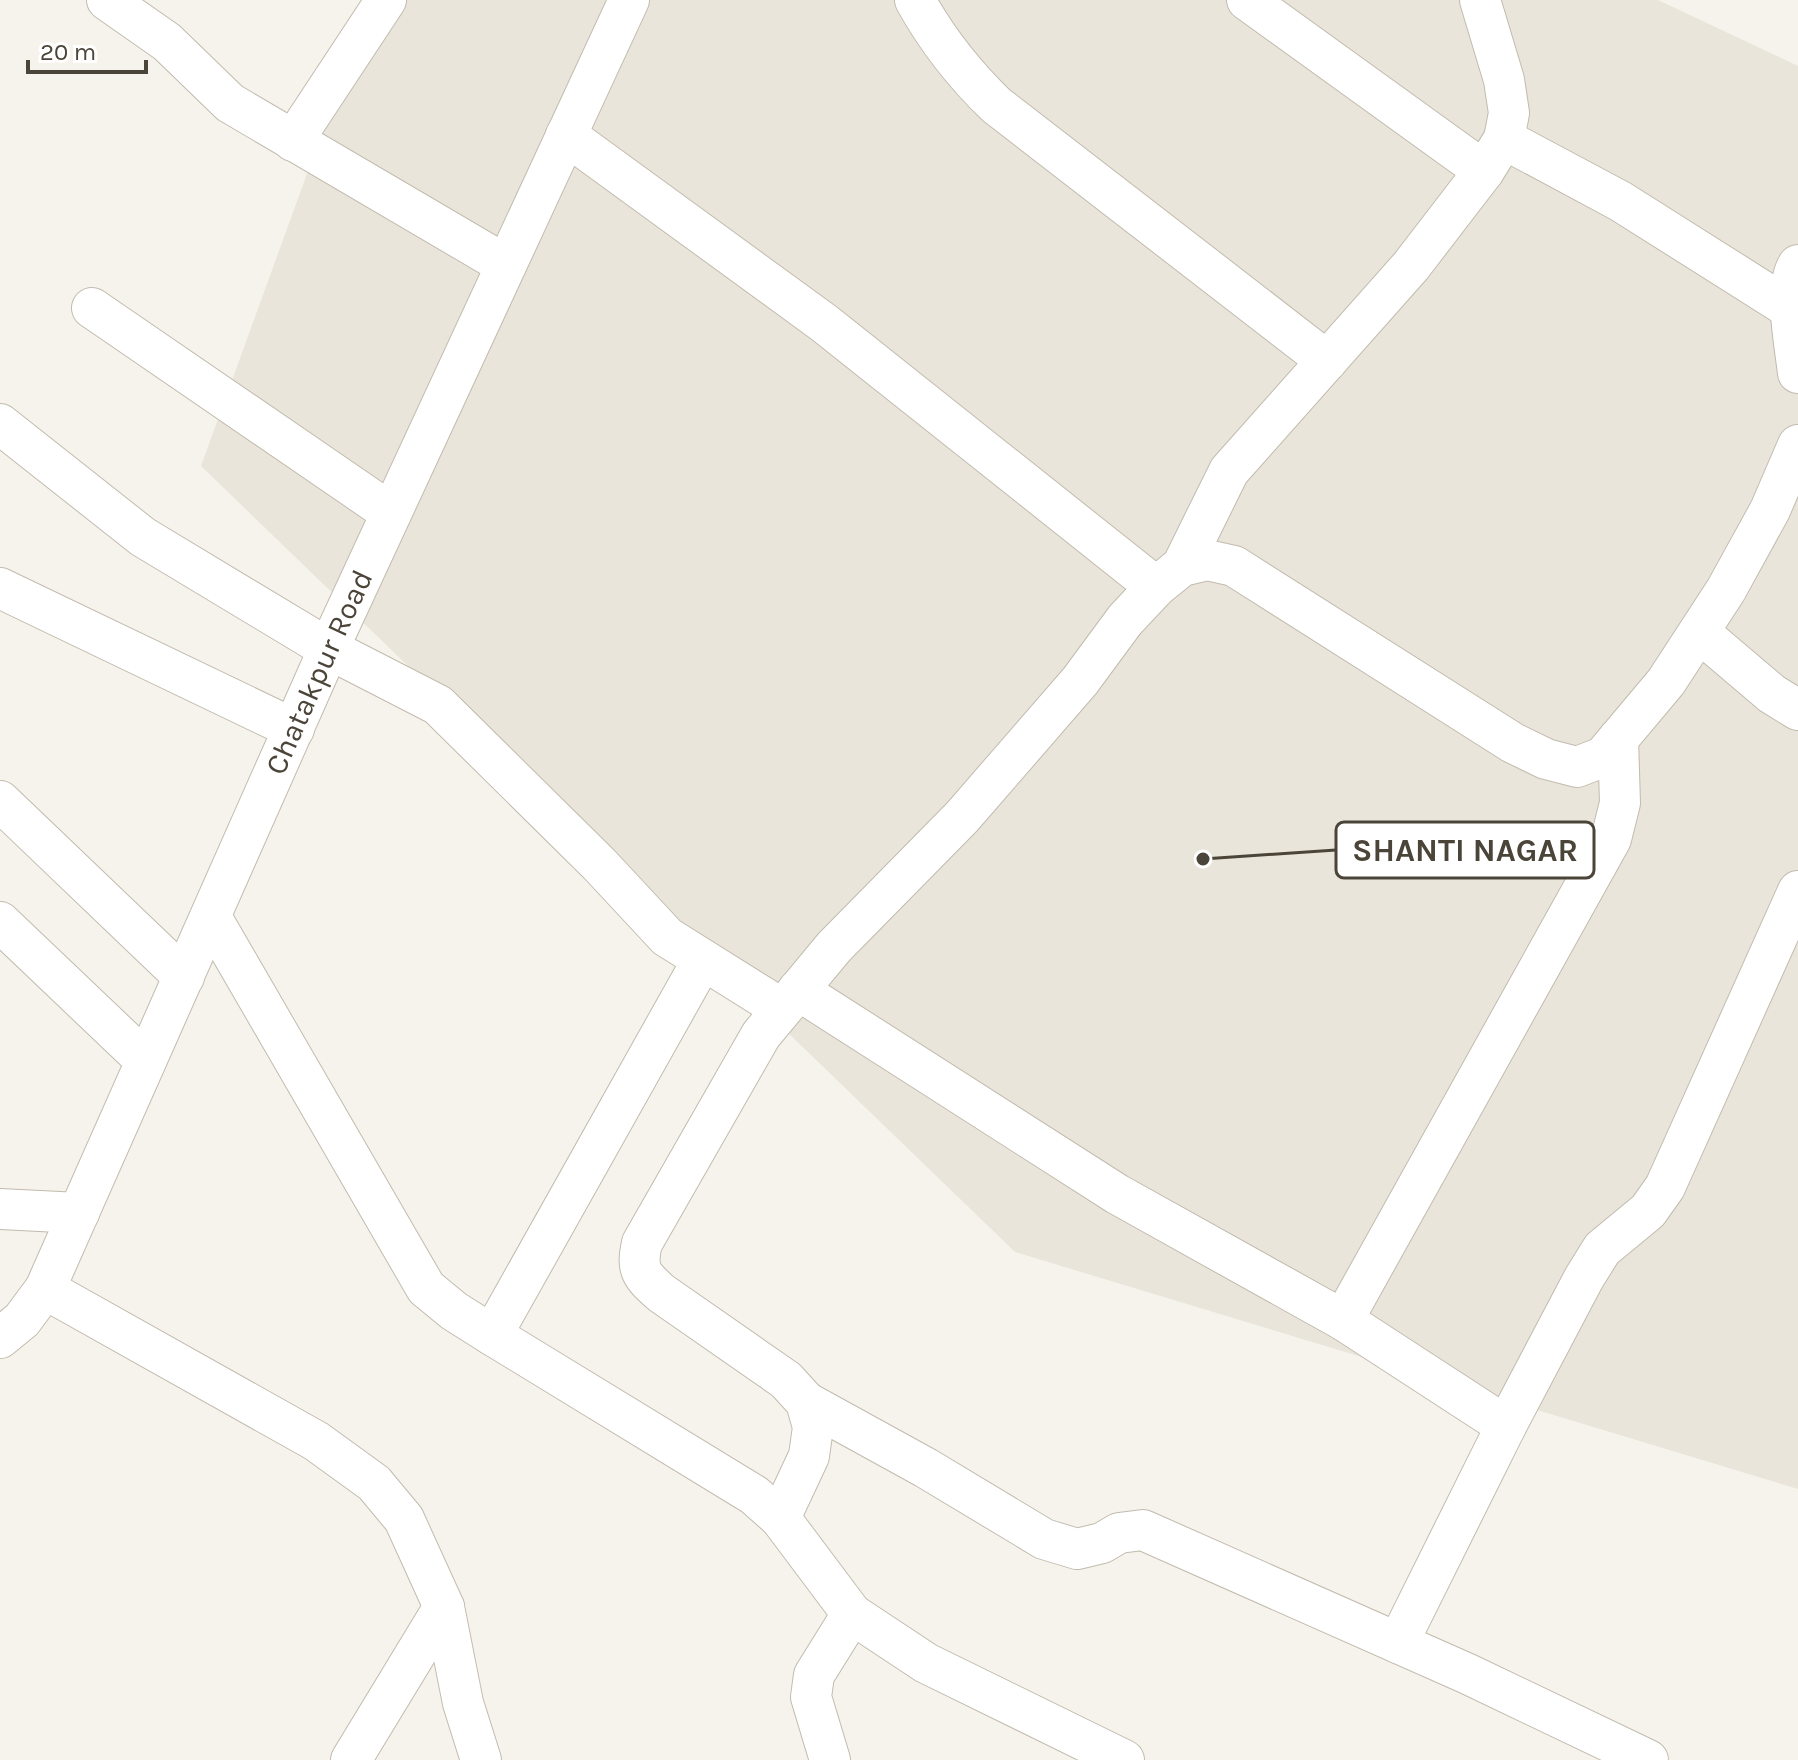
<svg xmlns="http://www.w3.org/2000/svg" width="1798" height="1760" font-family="Karla,sans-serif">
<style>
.residential{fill:#eae5da}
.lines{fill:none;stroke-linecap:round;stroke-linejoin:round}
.minor-casing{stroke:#c2bbae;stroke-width:42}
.minor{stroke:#fff;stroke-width:40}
.labels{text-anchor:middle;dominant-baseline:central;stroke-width:8;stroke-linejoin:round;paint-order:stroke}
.street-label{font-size:30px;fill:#4b4439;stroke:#fff}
.leader{fill:none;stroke:#4b4439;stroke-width:3}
.callout-dot{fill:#4b4439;stroke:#fff;stroke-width:3}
.callout{fill:#fff;stroke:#4b4439;stroke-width:3}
.callout-label{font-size:32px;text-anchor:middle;font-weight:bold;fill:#4b4439}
</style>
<rect width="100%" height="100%" fill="#f6f3ec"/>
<path class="residential" d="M370,0H1658L1798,66V1489L1015,1252L201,466Z"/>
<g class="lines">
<g class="minor-casing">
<g id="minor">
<path d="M107,0L167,42L230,103L506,265"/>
<path d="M915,0C937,40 963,73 996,105L1327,361"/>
<path d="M1247,0L1484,171"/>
<path d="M566,135L824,323L1156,587"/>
<path d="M1504,139L1620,201L1791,309"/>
<path d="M293,141L386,0"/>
<path d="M1798,265C1783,288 1795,346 1798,373"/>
<path d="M92,308L391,513"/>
<path d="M0,424L143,537L329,649L438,705L599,864L667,937L782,1009"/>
<path d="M1182,566L1229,471L1411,266L1484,171L1504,139L1509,113L1504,80L1480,0"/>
<path d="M0,588L294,729"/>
<path d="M1699,632L1772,694L1798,710"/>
<path d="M0,801L184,977"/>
<path d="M211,917L426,1288L454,1311L492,1335L754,1495L780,1518L852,1614L926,1663L1124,1760"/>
<path d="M0,922L146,1061"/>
<path d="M798,990L1117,1194L1343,1320L1506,1426"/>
<path d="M0,1209L79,1213"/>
<path d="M45,1289L316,1441L374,1483L404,1519L444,1607L463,1703L481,1760"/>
<path d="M1343,1320L1611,839L1620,803L1618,739"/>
<path d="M492,1335L702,961"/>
<path id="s1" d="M0,1338L22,1320L45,1289L334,637L629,0"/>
<path d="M806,1402L926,1468L1044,1539L1077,1549L1102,1543L1119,1533L1143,1530L1468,1674L1648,1760"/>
<path d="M780,1518L809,1456L813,1427L806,1402L786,1380L661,1293C641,1275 636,1270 642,1243L761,1035L834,947L962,817L1080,681L1125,620L1156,587L1182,566L1207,560L1234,566L1513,743L1546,759L1577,767L1603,757L1666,682L1726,590L1770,510L1798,445"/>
<path d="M1398,1643L1506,1426L1584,1278L1602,1249L1648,1211L1665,1187L1798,891"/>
<path d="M351,1760L444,1607"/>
<path d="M830,1760L811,1697L814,1675L852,1614"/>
</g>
</g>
<use href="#minor" class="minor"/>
</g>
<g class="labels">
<g class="street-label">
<text stroke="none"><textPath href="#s1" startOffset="742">Chatakpur Road</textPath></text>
</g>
</g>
<path class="leader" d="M1203 859L1336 850"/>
<circle class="callout-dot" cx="1203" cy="859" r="8"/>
<rect class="callout" x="1336" y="822" width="258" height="56" rx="8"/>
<g class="callout-label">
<text x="1465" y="861">SHANTI NAGAR</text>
</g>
<path d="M28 60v12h118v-12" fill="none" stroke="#4b4439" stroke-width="4"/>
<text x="40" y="60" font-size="24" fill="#4b4439" stroke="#ffffff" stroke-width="6" paint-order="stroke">20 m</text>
</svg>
